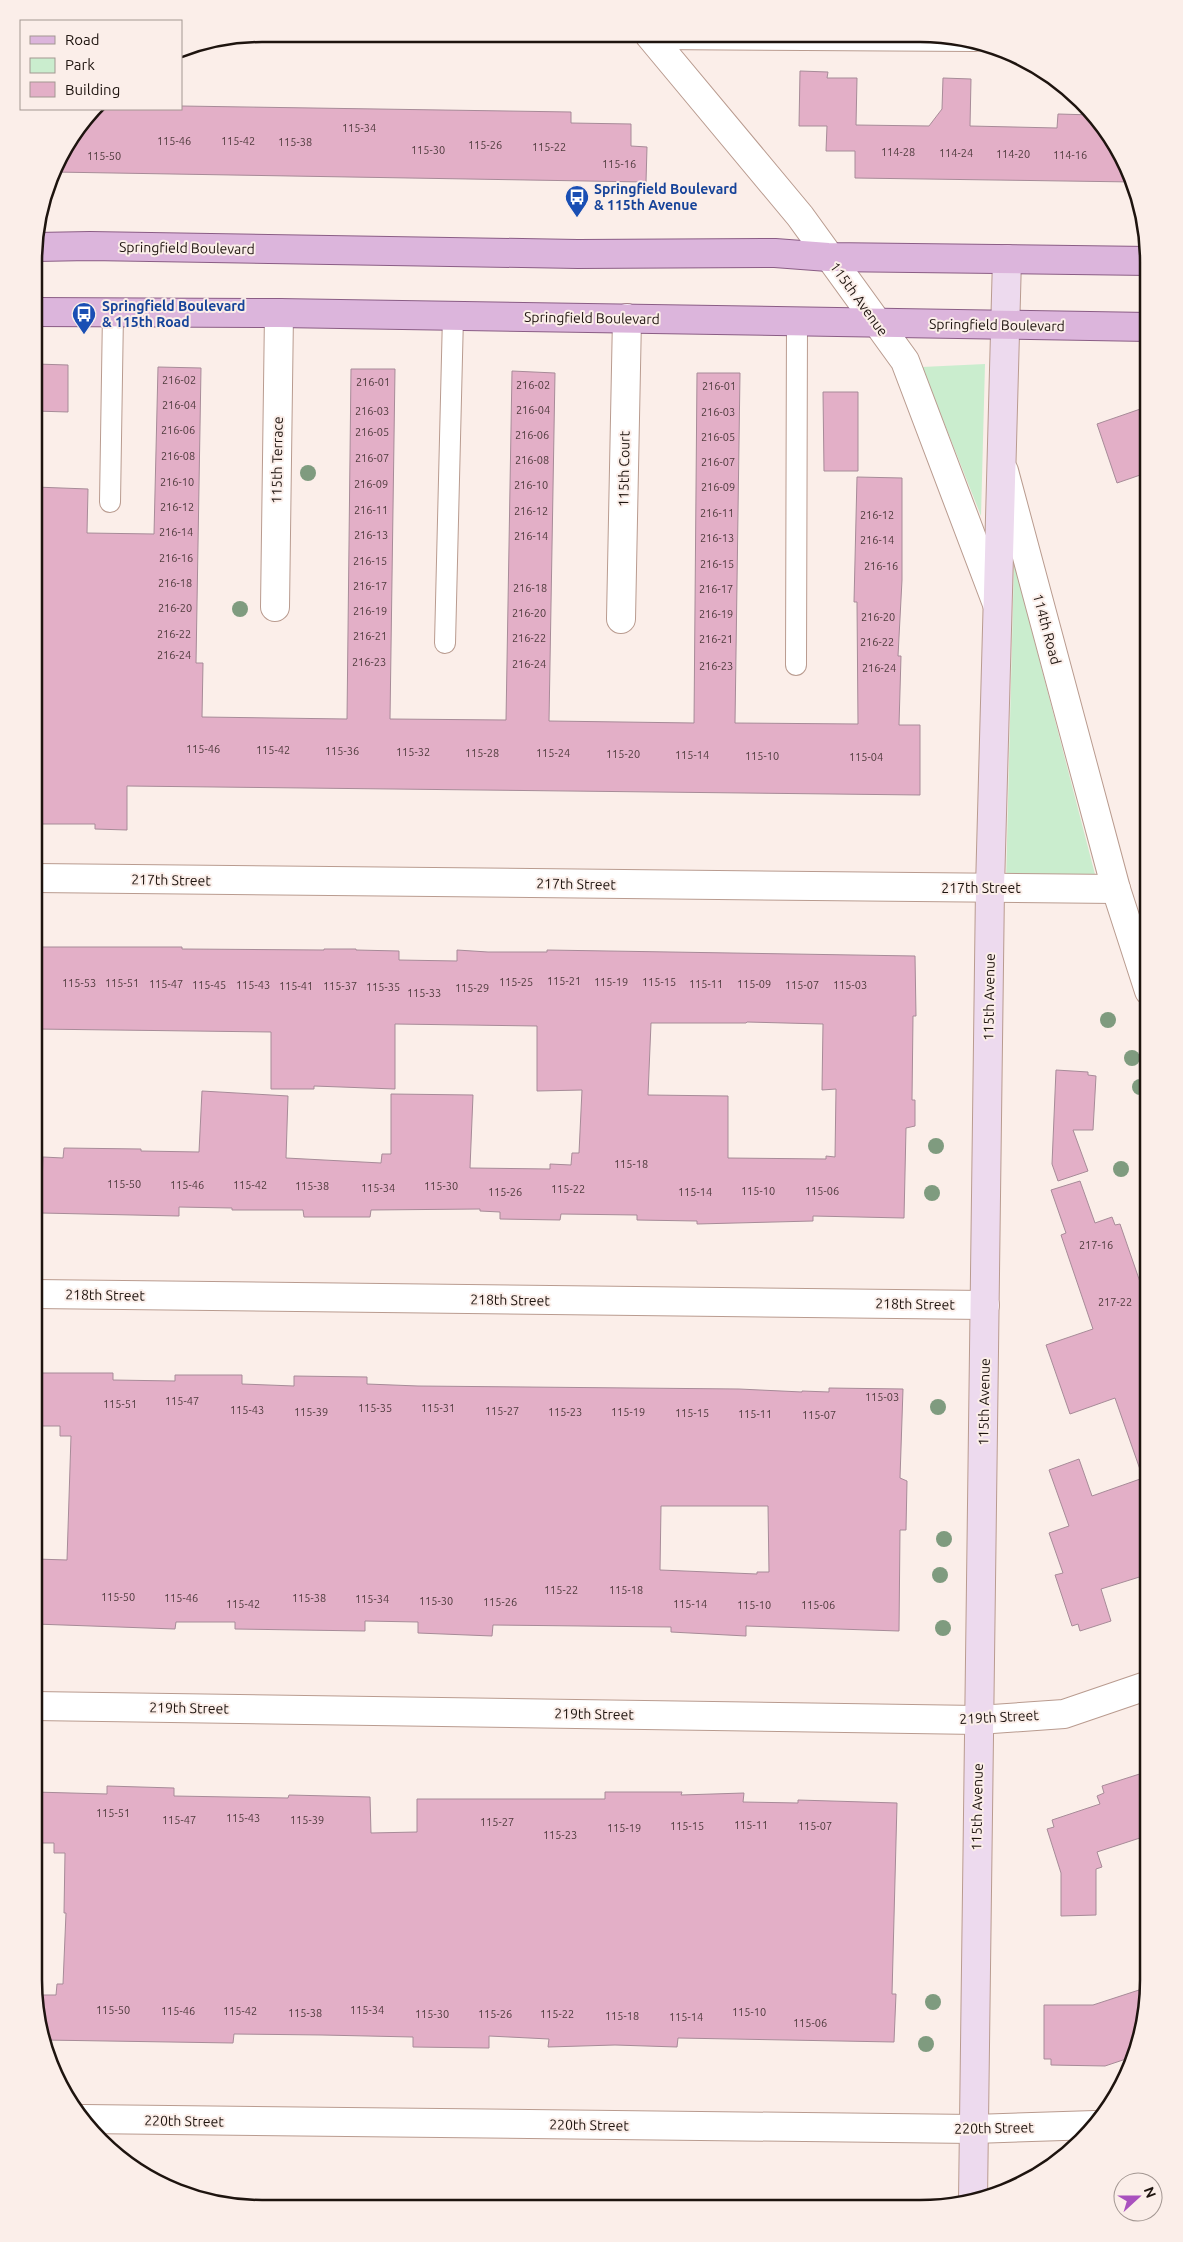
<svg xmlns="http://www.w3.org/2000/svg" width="1183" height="2242" font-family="Ubuntu,sans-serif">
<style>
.green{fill:#caedce}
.building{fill:#e3afc7;stroke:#a78b98;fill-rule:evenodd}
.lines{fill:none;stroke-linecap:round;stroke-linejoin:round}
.lane-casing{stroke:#b99b8f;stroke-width:22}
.street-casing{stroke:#b99b8f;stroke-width:30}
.secondary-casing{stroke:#b99b8f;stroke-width:30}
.primary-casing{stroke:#8a5d85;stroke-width:30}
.lane{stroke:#fff;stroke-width:20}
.street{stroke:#fff;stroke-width:28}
.secondary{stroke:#eddaee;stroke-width:28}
.primary{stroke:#dcb5dc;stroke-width:28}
.tree{fill:#7f9b7f}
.labels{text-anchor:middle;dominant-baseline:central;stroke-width:4;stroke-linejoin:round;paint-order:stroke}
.number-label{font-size:11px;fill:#4f3b3d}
.transit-label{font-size:14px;font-weight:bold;fill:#164399;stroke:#fbeee9;text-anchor:start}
.street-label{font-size:14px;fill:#1e140f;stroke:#fbeee9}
.rim{fill:none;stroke:#1e140f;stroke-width:2.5}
</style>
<rect width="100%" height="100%" fill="#fbeee9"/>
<g class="green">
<path d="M985,364L981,516L922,367Z"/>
<path d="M1014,562L1097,882H1006Z"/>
</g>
<g class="building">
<path d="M800,71L828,72L827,78H857L856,125L929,126L942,109L943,78L971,79L970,126L1057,128L1058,114L1093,115L1111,135L1134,182L855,178V151H826L827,126H799Z"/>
<path d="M181,106L571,112V123L631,124V146L647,147L646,182L54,172L57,161L97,109H181Z"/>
<path d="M36,364L68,365V412L35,411Z"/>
<path d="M158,367L201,368L196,663H203L202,717L347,719L351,369H395L390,719L506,720L512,371L555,373L549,721L694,723L697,373H740L735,723L858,724L857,602H854L857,477L902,478V580L898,656H901L899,725H920V795L127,786V830L95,829V824H35V487L88,489L87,533L154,534Z"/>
<path d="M823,392H858V471H824Z"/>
<path d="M1149,406V472L1117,483L1097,424Z"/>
<path d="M35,947H182V949L324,950V949H356V950L399,951V960L457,961V950L488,952H547V950L915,956L916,1016H913L912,1100H915V1126L906,1128L904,1218L813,1216V1221L697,1224V1221L637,1220V1215L561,1214L560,1220L500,1219V1212L480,1211V1209L371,1210L370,1217H304L303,1210H232V1208L179,1207V1216L41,1213L43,1157L63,1158L64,1148L141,1149V1151L199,1152L202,1091L288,1096L286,1158L381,1163L382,1154H391V1094L473,1095L470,1168L550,1169V1164L571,1165L572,1153H579L582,1090L537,1091V1026L395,1024V1089L314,1086V1089H271V1032L35,1029ZM747,1022L823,1024L822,1090L836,1089L835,1157L826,1156V1159L728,1158V1096L648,1095L651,1023H746Z"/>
<path d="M1056,1070L1088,1072V1075L1096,1076L1093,1130H1073L1088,1171L1058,1181L1052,1164Z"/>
<path d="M1080,1181L1095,1223L1112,1217L1115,1225L1120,1224L1149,1308V1574L1101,1589L1111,1621L1080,1631L1078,1624L1072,1626L1055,1575L1063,1573L1049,1533L1069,1526L1049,1470L1079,1459L1092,1496L1143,1478L1115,1398L1070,1414L1046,1345L1093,1329L1061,1235L1066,1233L1051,1190Z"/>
<path d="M39,1373H113V1380L175,1381V1375H242V1384L294,1386V1376L367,1377V1384L418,1386L739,1389L802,1392V1391L829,1392V1388L903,1389L900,1478L907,1481L906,1530H900L899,1631L746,1626V1636L671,1632V1627L493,1625L492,1636L418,1633V1622L365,1621V1631L235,1629V1622H176L175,1629L35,1624L36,1559L67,1560L71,1436H60V1426H39ZM661,1506H768L769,1572H757V1574L660,1570Z"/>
<path d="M1149,1771V1835L1097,1852L1102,1867L1096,1869V1915L1061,1916V1873L1047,1829L1054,1827L1052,1820L1100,1804L1097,1796L1104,1793L1102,1786Z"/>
<path d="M107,1786L174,1788V1796L288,1798L289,1795L370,1797L371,1833L417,1832V1799H605V1792H682L681,1795L744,1793L743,1802L798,1803V1800L897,1803L892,1994H896L894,2042L678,2038L677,2047L615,2045L548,2047L549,2039L489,2036V2048L413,2047V2037L322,2035L234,2034L233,2043L44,2040L36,1995H56L57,1984H63L66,1913H64L65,1853H54V1843H34V1792L107,1794Z"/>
<path d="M1139,1990L1146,2008L1135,2056L1105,2066L1051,2065V2059H1044V2005H1093Z"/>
</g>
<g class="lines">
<g class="lane-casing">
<g id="lane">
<path d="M652,39L975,41"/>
<path d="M110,502L113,313"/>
<path d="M445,643L453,316"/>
<path d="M796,665L797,321"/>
</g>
</g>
<g class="street-casing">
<g id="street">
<path d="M650,36L800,216L905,361L997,604"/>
<path d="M1004,471L1116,889L1149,991"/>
<path d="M275,607L279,313"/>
<path d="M621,619L627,318"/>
<path d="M35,878L1116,889"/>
<path d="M35,1294L985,1305"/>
<path d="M34,1706L978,1720L1064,1714L1149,1685"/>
<path d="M83,2119L974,2129L1095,2125"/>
</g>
</g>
<g class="secondary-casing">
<path id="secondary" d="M973,2200L990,888L1007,259"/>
</g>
<g class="primary-casing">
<g id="primary">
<path d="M36,247L90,246L578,254L775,253L828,257L1149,261"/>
<path d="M36,312L279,313L1149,327"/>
</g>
</g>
<use href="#lane" class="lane"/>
<use href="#street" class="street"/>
<use href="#secondary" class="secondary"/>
<use href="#primary" class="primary"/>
</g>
<g class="tree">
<circle cx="308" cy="473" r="8"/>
<circle cx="240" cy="609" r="8"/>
<circle cx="1108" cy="1020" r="8"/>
<circle cx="1132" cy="1058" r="8"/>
<circle cx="1140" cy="1087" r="8"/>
<circle cx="936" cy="1146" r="8"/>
<circle cx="1121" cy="1169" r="8"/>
<circle cx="932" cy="1193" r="8"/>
<circle cx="938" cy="1407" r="8"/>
<circle cx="944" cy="1539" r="8"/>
<circle cx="940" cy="1575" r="8"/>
<circle cx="943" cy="1628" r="8"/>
<circle cx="933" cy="2002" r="8"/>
<circle cx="926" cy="2044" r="8"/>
</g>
<defs>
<g id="bus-pin" transform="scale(1.25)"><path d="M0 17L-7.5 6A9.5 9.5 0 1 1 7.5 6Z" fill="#1a4fb4" stroke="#fbeee9"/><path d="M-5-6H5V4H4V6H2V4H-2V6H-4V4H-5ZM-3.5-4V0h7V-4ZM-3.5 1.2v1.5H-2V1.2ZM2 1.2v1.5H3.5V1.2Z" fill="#fff"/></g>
</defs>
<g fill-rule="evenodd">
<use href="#bus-pin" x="577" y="197"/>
<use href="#bus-pin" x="84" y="314"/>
</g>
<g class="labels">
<g class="number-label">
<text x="359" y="128">115-34</text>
<text x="174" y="141">115-46</text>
<text x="238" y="141">115-42</text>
<text x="295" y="142">115-38</text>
<text x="485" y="145">115-26</text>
<text x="549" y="147">115-22</text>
<text x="428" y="150">115-30</text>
<text x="898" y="152">114-28</text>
<text x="956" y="153">114-24</text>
<text x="1013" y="154">114-20</text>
<text x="1070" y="155">114-16</text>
<text x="104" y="156">115-50</text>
<text x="619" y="164">115-16</text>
<text x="179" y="380">216-02</text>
<text x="373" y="382">216-01</text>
<text x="533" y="385">216-02</text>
<text x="719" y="386">216-01</text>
<text x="179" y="405">216-04</text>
<text x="533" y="410">216-04</text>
<text x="372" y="411">216-03</text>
<text x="718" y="412">216-03</text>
<text x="178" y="430">216-06</text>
<text x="372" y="432">216-05</text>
<text x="532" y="435">216-06</text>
<text x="718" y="437">216-05</text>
<text x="178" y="456">216-08</text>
<text x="372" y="458">216-07</text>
<text x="532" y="460">216-08</text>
<text x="718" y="462">216-07</text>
<text x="177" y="482">216-10</text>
<text x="371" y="484">216-09</text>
<text x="531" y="485">216-10</text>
<text x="718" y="487">216-09</text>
<text x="177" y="507">216-12</text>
<text x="371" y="510">216-11</text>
<text x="531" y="511">216-12</text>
<text x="717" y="513">216-11</text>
<text x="877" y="515">216-12</text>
<text x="176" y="532">216-14</text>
<text x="371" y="535">216-13</text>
<text x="531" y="536">216-14</text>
<text x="717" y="538">216-13</text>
<text x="877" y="540">216-14</text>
<text x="176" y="558">216-16</text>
<text x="370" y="561">216-15</text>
<text x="717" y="564">216-15</text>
<text x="881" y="566">216-16</text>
<text x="175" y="583">216-18</text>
<text x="370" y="586">216-17</text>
<text x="530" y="588">216-18</text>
<text x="716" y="589">216-17</text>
<text x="175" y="608">216-20</text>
<text x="370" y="611">216-19</text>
<text x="529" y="613">216-20</text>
<text x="716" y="614">216-19</text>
<text x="878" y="617">216-20</text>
<text x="174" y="634">216-22</text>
<text x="370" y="636">216-21</text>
<text x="529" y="638">216-22</text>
<text x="716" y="639">216-21</text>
<text x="877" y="642">216-22</text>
<text x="174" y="655">216-24</text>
<text x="369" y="662">216-23</text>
<text x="529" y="664">216-24</text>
<text x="716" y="666">216-23</text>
<text x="879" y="668">216-24</text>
<text x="203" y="749">115-46</text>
<text x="273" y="750">115-42</text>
<text x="342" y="751">115-36</text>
<text x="413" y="752">115-32</text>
<text x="482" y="753">115-28</text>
<text x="553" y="753">115-24</text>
<text x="623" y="754">115-20</text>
<text x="692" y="755">115-14</text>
<text x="762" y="756">115-10</text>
<text x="866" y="757">115-04</text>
<text x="564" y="981">115-21</text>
<text x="516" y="982">115-25</text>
<text x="611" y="982">115-19</text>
<text x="659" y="982">115-15</text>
<text x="79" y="983">115-53</text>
<text x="122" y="983">115-51</text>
<text x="166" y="984">115-47</text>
<text x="706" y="984">115-11</text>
<text x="754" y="984">115-09</text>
<text x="209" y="985">115-45</text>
<text x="253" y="985">115-43</text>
<text x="802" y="985">115-07</text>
<text x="850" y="985">115-03</text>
<text x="296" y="986">115-41</text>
<text x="340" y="986">115-37</text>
<text x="383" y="987">115-35</text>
<text x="472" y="988">115-29</text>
<text x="424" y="993">115-33</text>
<text x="631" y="1164">115-18</text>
<text x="124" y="1184">115-50</text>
<text x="187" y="1185">115-46</text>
<text x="250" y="1185">115-42</text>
<text x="312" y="1186">115-38</text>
<text x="441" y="1186">115-30</text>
<text x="378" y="1188">115-34</text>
<text x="568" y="1189">115-22</text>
<text x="758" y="1191">115-10</text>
<text x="822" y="1191">115-06</text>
<text x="505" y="1192">115-26</text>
<text x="695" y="1192">115-14</text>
<text x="1096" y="1245">217-16</text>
<text x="1115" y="1302">217-22</text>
<text x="882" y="1397">115-03</text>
<text x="182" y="1401">115-47</text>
<text x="120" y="1404">115-51</text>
<text x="375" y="1408">115-35</text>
<text x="438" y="1408">115-31</text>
<text x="247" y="1410">115-43</text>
<text x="502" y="1411">115-27</text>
<text x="311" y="1412">115-39</text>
<text x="565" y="1412">115-23</text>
<text x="628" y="1412">115-19</text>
<text x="692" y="1413">115-15</text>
<text x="755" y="1414">115-11</text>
<text x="819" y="1415">115-07</text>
<text x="561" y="1590">115-22</text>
<text x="626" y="1590">115-18</text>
<text x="118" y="1597">115-50</text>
<text x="181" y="1598">115-46</text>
<text x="309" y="1598">115-38</text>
<text x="372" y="1599">115-34</text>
<text x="436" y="1601">115-30</text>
<text x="500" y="1602">115-26</text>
<text x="243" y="1604">115-42</text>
<text x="690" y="1604">115-14</text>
<text x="754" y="1605">115-10</text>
<text x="818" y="1605">115-06</text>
<text x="113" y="1813">115-51</text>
<text x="243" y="1818">115-43</text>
<text x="179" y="1820">115-47</text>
<text x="307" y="1820">115-39</text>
<text x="497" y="1822">115-27</text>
<text x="751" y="1825">115-11</text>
<text x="687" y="1826">115-15</text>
<text x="815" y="1826">115-07</text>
<text x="624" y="1828">115-19</text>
<text x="560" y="1835">115-23</text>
<text x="113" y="2010">115-50</text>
<text x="367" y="2010">115-34</text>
<text x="178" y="2011">115-46</text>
<text x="240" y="2011">115-42</text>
<text x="749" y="2012">115-10</text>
<text x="305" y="2013">115-38</text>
<text x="432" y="2014">115-30</text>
<text x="495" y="2014">115-26</text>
<text x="557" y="2014">115-22</text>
<text x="622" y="2016">115-18</text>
<text x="686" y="2017">115-14</text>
<text x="810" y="2023">115-06</text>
</g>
<g class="transit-label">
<text x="594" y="189">Springfield Boulevard<tspan x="594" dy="16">&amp; 115th Avenue</tspan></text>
<text x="102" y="306">Springfield Boulevard<tspan x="102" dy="16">&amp; 115th Road</tspan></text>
</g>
<g class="street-label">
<text transform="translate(187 248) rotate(1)">Springfield Boulevard</text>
<text transform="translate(859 299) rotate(54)">115th Avenue</text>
<text transform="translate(592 318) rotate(1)">Springfield Boulevard</text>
<text transform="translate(997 325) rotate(1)">Springfield Boulevard</text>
<text transform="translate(277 460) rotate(-89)">115th Terrace</text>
<text transform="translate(624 469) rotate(-89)">115th Court</text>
<text transform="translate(1047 629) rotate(75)">114th Road</text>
<text transform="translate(171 880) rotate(1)">217th Street</text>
<text transform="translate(576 884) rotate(1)">217th Street</text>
<text x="981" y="888">217th Street</text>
<text transform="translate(989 997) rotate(-89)">115th Avenue</text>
<text transform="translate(105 1295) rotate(1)">218th Street</text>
<text transform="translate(510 1300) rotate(1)">218th Street</text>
<text transform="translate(915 1304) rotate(1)">218th Street</text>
<text transform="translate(984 1402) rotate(-89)">115th Avenue</text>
<text transform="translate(189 1708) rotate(1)">219th Street</text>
<text transform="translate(594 1714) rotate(1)">219th Street</text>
<text transform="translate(999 1717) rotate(-3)">219th Street</text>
<text transform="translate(977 1807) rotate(-89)">115th Avenue</text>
<text transform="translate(184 2121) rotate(1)">220th Street</text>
<text transform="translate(589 2125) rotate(1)">220th Street</text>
<text transform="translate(994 2128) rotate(-1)">220th Street</text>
</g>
</g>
<path d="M0 0H1183V2242H0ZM262 42H920A220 220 0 0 1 1140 262V1980A220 220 0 0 1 920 2200H262A220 220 0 0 1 42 1980V262A220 220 0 0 1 262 42Z" fill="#fbeee9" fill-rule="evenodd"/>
<path class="rim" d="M262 42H920A220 220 0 0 1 1140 262V1980A220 220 0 0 1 920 2200H262A220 220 0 0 1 42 1980V262A220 220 0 0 1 262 42Z"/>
<rect x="20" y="20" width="162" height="90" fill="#fbeee9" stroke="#a39792"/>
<rect x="30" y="36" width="25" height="8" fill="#dcb5dc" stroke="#a39792"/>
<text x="65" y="45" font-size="15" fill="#1e140f">Road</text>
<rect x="30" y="58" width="25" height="15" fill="#caedce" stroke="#a39792"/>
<text x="65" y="70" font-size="15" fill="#1e140f">Park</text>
<rect x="30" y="82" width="25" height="15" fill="#e3afc7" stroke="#a39792"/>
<text x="65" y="95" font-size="15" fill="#1e140f">Building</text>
<g transform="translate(1138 2197) rotate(69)"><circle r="24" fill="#fbeee9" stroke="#a39792"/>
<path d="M0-4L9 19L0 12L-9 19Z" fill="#a951be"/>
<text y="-8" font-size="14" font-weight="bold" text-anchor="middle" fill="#1e140f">N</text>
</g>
</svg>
